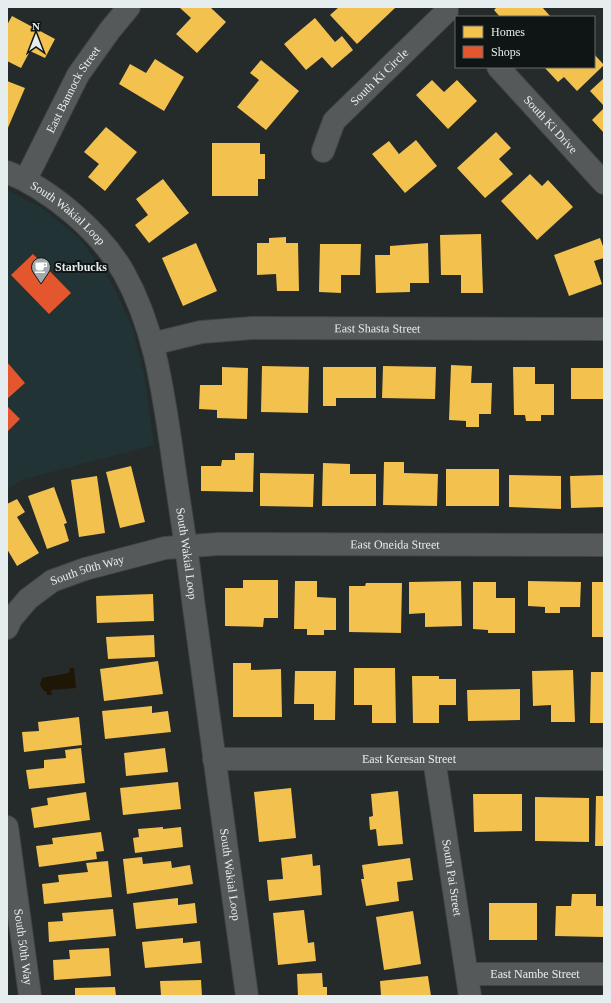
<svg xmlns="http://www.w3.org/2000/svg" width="611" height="1003" font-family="Georgia,serif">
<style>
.built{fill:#223335}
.water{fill:#1f1605}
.homes{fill:#f2c14e}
.shops{fill:#e4572e}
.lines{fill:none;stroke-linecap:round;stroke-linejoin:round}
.minor-casing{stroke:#414445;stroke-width:24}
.minor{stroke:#565959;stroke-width:22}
.labels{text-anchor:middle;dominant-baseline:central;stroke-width:4;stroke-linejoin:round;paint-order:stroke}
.street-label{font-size:12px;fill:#e6edee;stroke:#0f1414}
.poi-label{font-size:12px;font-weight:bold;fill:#e6edee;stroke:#0f1414;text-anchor:start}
</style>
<rect width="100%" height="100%" fill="#252a2b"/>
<path class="built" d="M7,190L42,208L80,239L113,285L133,329L144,374L154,445L21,480L7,490Z"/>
<path class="water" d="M70,668H74L76,688L51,690L52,695H47L46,691H44L40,685L42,678L69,673Z"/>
<g class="homes">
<path d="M179,7H210L226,22L197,53L176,34L191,18Z"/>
<path d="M339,7H394L395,8L357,44L330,15Z"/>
<path d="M497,7H542L551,17H500L494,10Z"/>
<path d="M12,16L55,39L45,58L30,51L21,68L7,61V25Z"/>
<path d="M315,18L335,42L342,36L353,50L332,68L322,57L306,70L284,44Z"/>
<path d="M594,54L604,65L577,91L564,77L558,82L544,67H594Z"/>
<path d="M155,59L184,77L164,111L119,84L130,64L146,73Z"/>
<path d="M261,60L299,91L266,130L237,107L259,80L250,73Z"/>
<path d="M604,78V106L590,91Z"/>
<path d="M432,80L444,92L457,80L477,101L448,129L416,95Z"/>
<path d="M7,81L25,88L7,130Z"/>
<path d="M604,108V133L592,120Z"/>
<path d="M106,127L137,152L105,191L88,177L99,164L84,152Z"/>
<path d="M496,132L511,148L499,159L513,174L485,198L457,168Z"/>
<path d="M416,140L437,166L405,193L372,154L389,141L399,154Z"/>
<path d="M212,143H260V154H265V179H258V196H212Z"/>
<path d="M530,174L542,186L548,180L573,207L537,240L501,201Z"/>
<path d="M163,179L189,213L149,243L135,225L148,215L136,199Z"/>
<path d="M481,234L483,293H461V275H441L440,235Z"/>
<path d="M286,237V243H298L299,291H277L276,274L257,275V243H269V238Z"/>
<path d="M600,238L604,249V258L594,261L602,284L569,296L554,255Z"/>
<path d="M196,243L217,291L183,306L162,258Z"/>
<path d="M428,243L429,283H410V292L376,293L375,255H390V246Z"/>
<path d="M320,244H361L360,275H341V293L319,292Z"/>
<path d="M451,365L472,366L471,383H492L491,414H479V427H466V421L449,420Z"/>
<path d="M262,366L309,367L308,413L261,412Z"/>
<path d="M383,366L436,367L435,399L382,398Z"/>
<path d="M222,367L248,368L247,419L217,418V410L199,409L200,385H222Z"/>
<path d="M323,367H376V398H336V406H323Z"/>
<path d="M513,367H535V384H554V415H541V421H526L525,415H514Z"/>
<rect x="571" y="368" width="33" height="31"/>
<path d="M235,453H254L253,492L201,491V466H221L222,460H235Z"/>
<path d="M384,462H404V473L438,474L437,506L383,505Z"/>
<path d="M323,463L350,464V474H376V506H322Z"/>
<path d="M131,466L145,522L120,528L106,472Z"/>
<rect x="446" y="469" width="53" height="37"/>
<path d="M260,473L314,474L313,507L260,506Z"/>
<path d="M509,475L561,476V509L509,507Z"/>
<path d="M604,475V507L571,508L570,476Z"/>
<path d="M97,476L105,533L79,537L71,480Z"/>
<path d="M54,487L67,523L64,524L69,541L47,549L28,496Z"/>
<path d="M17,499L25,512L17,517L39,553L17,566L7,549V504Z"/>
<path d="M243,580H278V618H264L263,627L225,626V588H243Z"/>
<path d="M295,581H317V597L336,598V630H324V635H307V629H294Z"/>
<path d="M461,581L462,626L425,627V613L409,614V582Z"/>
<path d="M528,581L581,582L580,607H560V613H545V607L528,606Z"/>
<path d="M473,582H496V598H515V633H488V630L473,629Z"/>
<rect x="592" y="582" width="12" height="55"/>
<path d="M366,583H402L401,633L349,632V586H365Z"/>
<path d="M153,594L154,621L97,623L96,596Z"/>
<path d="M154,635L155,657L108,659L106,637Z"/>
<path d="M158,661L163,694L104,701L100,669Z"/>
<path d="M233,663H251V670L281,669L282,717H233Z"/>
<path d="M354,668H395L396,723H372V705H354Z"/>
<path d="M573,670L575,722H551V705L533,706L532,671Z"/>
<path d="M295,671H336L335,720H314V704H294Z"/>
<path d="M591,672H604V723H590Z"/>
<path d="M412,676H439V679H456V705H439V723H413Z"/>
<path d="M520,689V720L468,721L467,690Z"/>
<path d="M152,706V713L168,711L171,732L105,739L102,711Z"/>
<path d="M79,717L82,745L24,752L22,732L39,731L38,722Z"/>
<path d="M81,748L85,783L29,789L26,770L44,768V760L66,758L65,750Z"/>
<path d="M165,748L168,772L126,776L124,753Z"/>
<path d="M178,782L181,809L123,815L120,788Z"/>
<path d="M291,788L296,838L259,842L254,792Z"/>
<path d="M398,791L403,844L378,846L376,829L370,830L369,817L373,816L371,794Z"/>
<path d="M86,792L90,820L34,828L31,808L48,805L47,798Z"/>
<path d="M473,794H522V831L474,832Z"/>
<path d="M596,796H604V846H595Z"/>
<path d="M535,797L589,798V842L535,841Z"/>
<path d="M163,827V829L181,827L183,847L135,853L133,838L139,837L138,829Z"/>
<path d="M101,832L104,851L96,852L97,859L39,867L36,846L53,844L52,838Z"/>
<path d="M312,854L313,866L320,865L322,895L269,901L267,880L283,879L281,858Z"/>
<path d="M142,857L143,864L171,861L172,868L190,865L193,884L127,894L123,859Z"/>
<path d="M410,858L413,880L397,882L399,901L366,906L361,879H364L362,865Z"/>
<path d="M108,861L112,897L44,904L42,884L59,882L58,875L88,872L86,863Z"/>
<path d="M572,894H596V906H604V937L555,936L556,906H571Z"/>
<path d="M178,898V905L195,903L197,923L136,929L133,903Z"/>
<rect x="489" y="903" width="48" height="37"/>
<path d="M113,909L116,936L49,942L48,922L63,921L62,913Z"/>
<path d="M304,910L308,943L314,942L316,961L278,965L273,913Z"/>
<path d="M413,911L421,964L384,970L376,917Z"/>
<path d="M183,938V943L200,941L202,963L145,968L142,942Z"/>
<path d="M109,948L111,976L54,980L53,960L70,959L69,950Z"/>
<path d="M322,973L323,987H327V996H298L297,974Z"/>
<path d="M428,976L431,996H381L380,981Z"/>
<path d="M201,980L202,996H161L160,981Z"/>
<path d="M115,987L116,996H75V988Z"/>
</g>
<g class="shops">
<path d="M33,254L71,293L49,314L11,275Z"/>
<path d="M7,362L25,383L7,399Z"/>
<path d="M7,406L20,419L7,432Z"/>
</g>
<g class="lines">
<g class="minor-casing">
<g id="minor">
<path id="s1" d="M498,67L604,183"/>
<path id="s2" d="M323,151L334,121L447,11"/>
<path id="s3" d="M7,172C50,189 101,232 124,273C154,327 162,385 171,445C178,497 187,548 193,600C210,732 229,864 247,996"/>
<path id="s4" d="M26,179L78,75L110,30L129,7"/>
<path id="s5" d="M152,344L201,332L252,328L604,329"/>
<path id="s6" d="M7,628L11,619L28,599L52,581L85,569L165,548L218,544L604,545"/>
<path id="s7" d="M214,759H604"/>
<path id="s8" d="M434,759L470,996"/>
<path id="s9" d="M7,827L30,996"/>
<path id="s10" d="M467,974H604"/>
</g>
</g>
<use href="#minor" class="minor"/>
</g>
<defs>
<g id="cafe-pin" transform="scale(1)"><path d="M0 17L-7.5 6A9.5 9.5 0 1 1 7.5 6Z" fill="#a2a9aa" stroke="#0f1414"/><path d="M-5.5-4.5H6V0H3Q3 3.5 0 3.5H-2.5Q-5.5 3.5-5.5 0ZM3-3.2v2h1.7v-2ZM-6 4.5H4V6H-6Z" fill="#fff"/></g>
</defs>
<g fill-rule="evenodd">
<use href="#cafe-pin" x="41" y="267"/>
</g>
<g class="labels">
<g class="street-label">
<text stroke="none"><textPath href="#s2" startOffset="95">South Ki Circle</textPath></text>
<text stroke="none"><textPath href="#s4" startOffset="101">East Bannock Street</textPath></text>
<text stroke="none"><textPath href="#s1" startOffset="78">South Ki Drive</textPath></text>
<text stroke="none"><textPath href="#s3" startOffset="74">South Wakial Loop</textPath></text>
<text stroke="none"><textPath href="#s5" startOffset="227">East Shasta Street</textPath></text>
<text stroke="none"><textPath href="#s6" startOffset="414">East Oneida Street</textPath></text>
<text stroke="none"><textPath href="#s3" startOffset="446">South Wakial Loop</textPath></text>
<text stroke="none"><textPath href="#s6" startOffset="103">South 50th Way</textPath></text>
<text stroke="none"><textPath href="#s7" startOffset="195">East Keresan Street</textPath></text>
<text stroke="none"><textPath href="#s3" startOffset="770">South Wakial Loop</textPath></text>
<text stroke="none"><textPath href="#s8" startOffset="120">South Pai Street</textPath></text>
<text stroke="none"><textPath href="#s9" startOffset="121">South 50th Way</textPath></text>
<text stroke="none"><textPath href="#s10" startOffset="68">East Nambe Street</textPath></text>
</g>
<g class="poi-label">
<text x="55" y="267">Starbucks</text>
</g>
</g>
<rect width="611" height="1003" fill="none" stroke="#e6edee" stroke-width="16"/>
<rect x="455" y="16" width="140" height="52" fill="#0f1414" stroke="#656b6b"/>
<rect x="463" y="26" width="20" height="12" fill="#f2c14e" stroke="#656b6b"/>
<text x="491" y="36" font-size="12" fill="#e6edee">Homes</text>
<rect x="463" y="46" width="20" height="12" fill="#e4572e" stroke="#656b6b"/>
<text x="491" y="56" font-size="12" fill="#e6edee">Shops</text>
<g transform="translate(36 36)" stroke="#0f1414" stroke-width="3" paint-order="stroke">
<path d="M0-3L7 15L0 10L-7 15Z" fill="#e6edee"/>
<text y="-6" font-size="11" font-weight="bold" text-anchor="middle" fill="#e6edee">N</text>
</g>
</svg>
